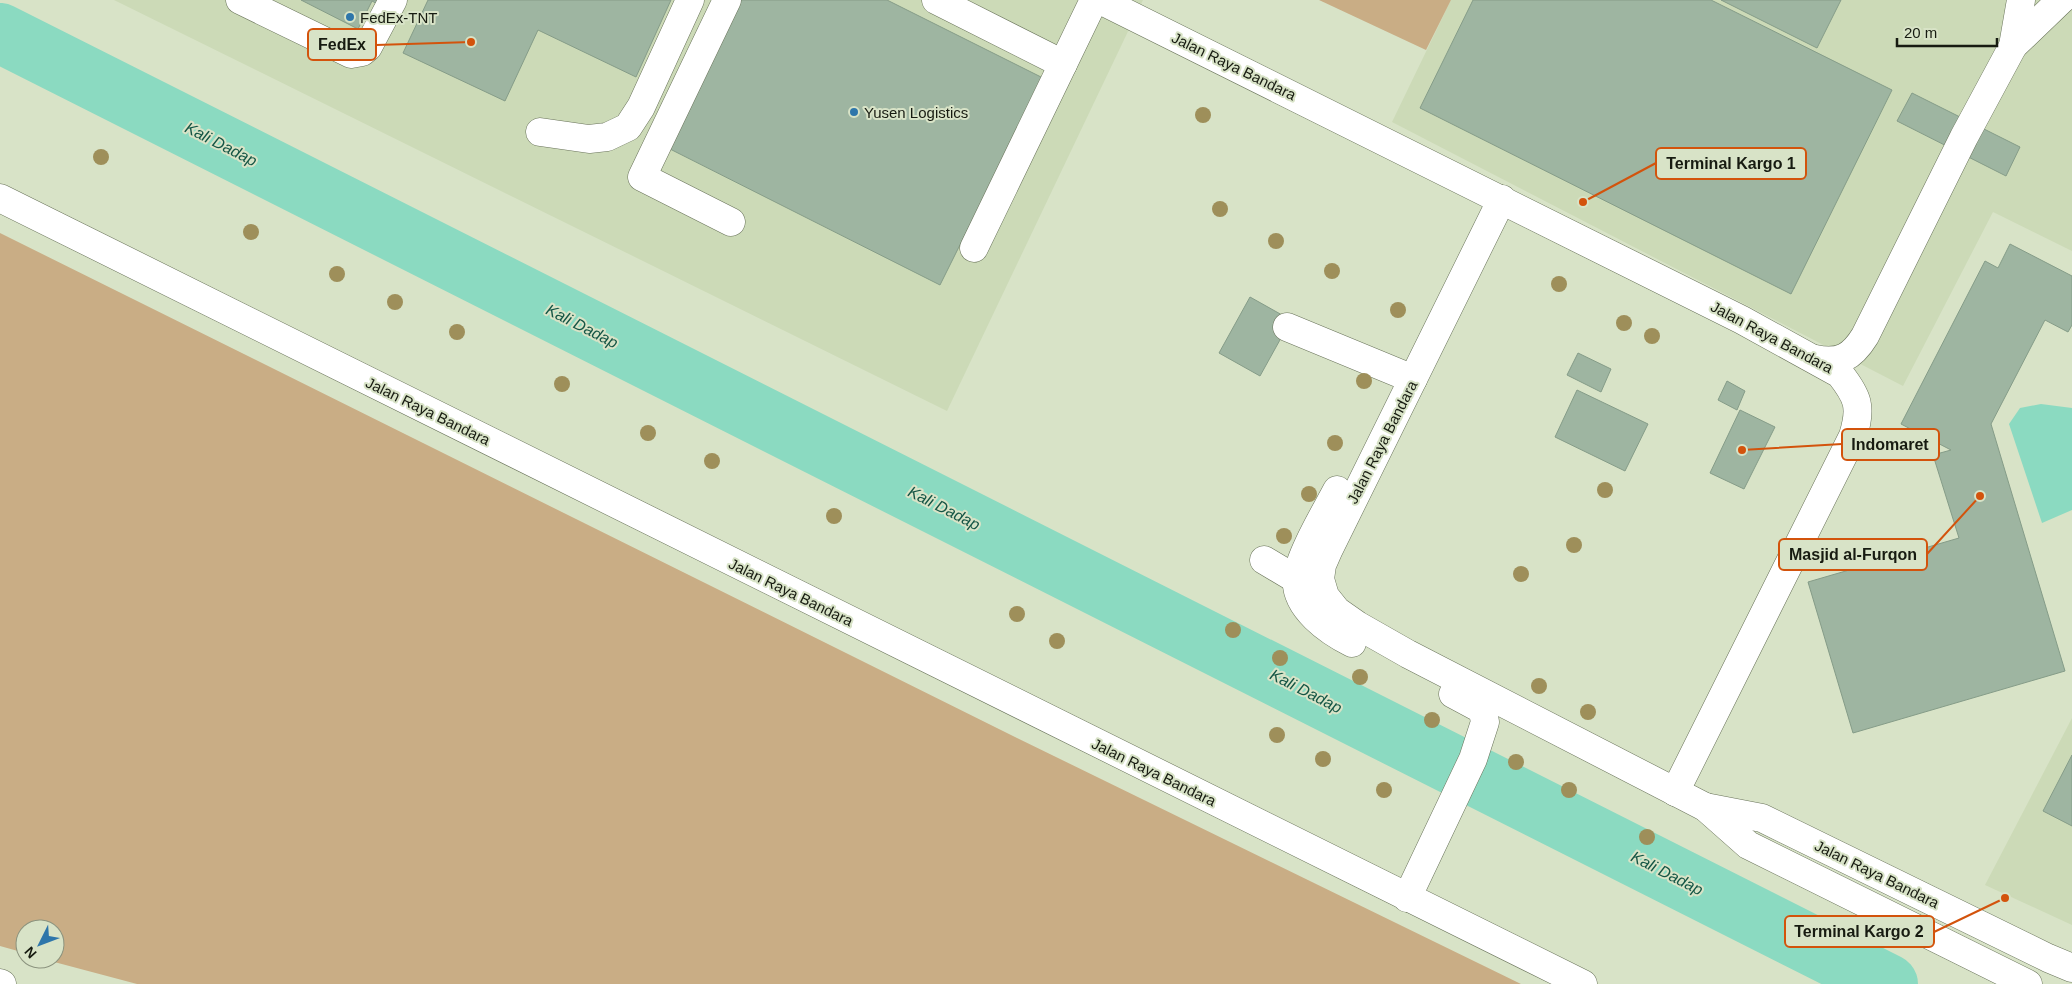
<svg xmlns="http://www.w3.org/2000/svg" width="2072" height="984" font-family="Arial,sans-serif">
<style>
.built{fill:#ccdab7}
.green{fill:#c9ad85}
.water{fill:#8bdac1}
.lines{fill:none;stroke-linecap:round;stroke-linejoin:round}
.river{stroke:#8bdac1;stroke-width:60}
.building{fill:#9eb5a1;stroke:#859c88}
.minor-casing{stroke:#69735a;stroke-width:29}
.major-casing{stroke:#69735a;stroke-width:29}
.minor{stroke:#fff;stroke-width:28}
.major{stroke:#fff;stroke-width:28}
.tree{fill:#9e8f5a}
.poi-dot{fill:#2e76aa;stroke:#d8e3c7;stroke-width:2}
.labels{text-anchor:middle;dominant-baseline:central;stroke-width:4;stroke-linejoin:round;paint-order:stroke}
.poi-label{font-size:15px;fill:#171b11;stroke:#d8e3c7;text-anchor:start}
.street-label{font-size:15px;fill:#171b11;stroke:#d8e3c7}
.water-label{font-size:16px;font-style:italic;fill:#145545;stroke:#d8e3c7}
.leader{fill:none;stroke:#d3530c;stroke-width:2}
.callout-dot{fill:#d3530c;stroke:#d8e3c7;stroke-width:2}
.callout{fill:#d8e3c7;stroke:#d3530c;stroke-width:2}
.callout-label{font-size:16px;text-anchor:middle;font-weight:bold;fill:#171b11}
</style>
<rect width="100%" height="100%" fill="#d8e3c7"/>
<g class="built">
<path d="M114,0H1143L947,411Z"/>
<path d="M1451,0H2072V251L1993,212L1903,386L1392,122Z"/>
<path d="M2072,718V925L1985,885Z"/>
</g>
<g class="green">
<path d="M1319,0H1451L1426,50Z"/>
<path d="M0,233L1015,737L1521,984H137L43,959H55V929H25V953L0,946Z"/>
</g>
<path class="water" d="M2041,404L2072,408V510L2042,523L2009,424L2020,408Z"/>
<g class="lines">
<path class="river" d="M0,33L1888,984"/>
</g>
<g class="building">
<path d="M301,0H384L381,6L372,1L358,29Z"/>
<path d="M428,0H671L636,77L538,30L505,101L403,53Z"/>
<path d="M739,0H887L1043,78L940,285L666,147Z"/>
<path d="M1473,0H1711L1892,90L1791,294L1420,108Z"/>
<path d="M1721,0H1841L1817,48Z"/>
<path d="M1912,93L2020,147L2006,176L1897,121Z"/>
<path d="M2010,244L2072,276V325L2068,332L2045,320L1991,424L2065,671L1853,733L1808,582L1959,538L1933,455L1951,450L1901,424L1985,261L1998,268Z"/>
<path d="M1250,297L1291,320L1260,376L1219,353Z"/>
<path d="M1578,353L1611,369L1601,392L1567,375Z"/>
<path d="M1727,381L1745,391L1737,410L1718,400Z"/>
<path d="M1577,390L1648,424L1625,471L1555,437Z"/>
<path d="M1740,410L1775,427L1744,489L1710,473Z"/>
<path d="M2072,755V826L2043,811Z"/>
</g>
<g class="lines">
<g class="minor-casing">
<g id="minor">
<path d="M240,0L351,54L362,52L368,47L393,0"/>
<path d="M727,0L642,177L731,222"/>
<path d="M936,0L1063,64"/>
<path d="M1100,0L1742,320L1840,374C1858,397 1862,407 1853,436L1675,792"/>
<path d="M2013,46L2061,0"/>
<path d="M540,132L589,139L607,137L628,127L641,107L690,0"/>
<path d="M1502,199L1329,549L1322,565L1320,579L1325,596L1337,611L1357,625L1408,654L1705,807L1748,845L2028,984"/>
<path d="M974,248L1094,0"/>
<path d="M1287,327L1413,379"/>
<path d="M1815,359C1840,364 1852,357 1865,336L1964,137L2013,46L2021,0"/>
<path d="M1337,490C1326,511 1299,556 1297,578C1294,608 1330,632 1352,643"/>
<path d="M1264,560L1311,588"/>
<path d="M1705,807L1762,818L2048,958L2072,968"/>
<path d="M1407,898L1473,759L1485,722L1483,712L1481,709L1453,694"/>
<path d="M0,983L2,984"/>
</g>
</g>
<g class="major-casing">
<path id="major" d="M0,198L1583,984"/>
</g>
<use href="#minor" class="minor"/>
<use href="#major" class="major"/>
</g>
<g class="tree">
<circle cx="1203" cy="115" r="8"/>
<circle cx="101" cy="157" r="8"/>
<circle cx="1220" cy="209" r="8"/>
<circle cx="251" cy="232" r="8"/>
<circle cx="1276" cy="241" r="8"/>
<circle cx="1332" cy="271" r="8"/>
<circle cx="337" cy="274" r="8"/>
<circle cx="1559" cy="284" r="8"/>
<circle cx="395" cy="302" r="8"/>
<circle cx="1398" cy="310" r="8"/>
<circle cx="1624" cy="323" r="8"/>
<circle cx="457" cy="332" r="8"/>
<circle cx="1652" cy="336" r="8"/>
<circle cx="1364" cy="381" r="8"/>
<circle cx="562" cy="384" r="8"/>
<circle cx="648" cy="433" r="8"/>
<circle cx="1335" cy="443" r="8"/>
<circle cx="712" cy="461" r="8"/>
<circle cx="1605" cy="490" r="8"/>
<circle cx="1309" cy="494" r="8"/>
<circle cx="834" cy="516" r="8"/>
<circle cx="1284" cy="536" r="8"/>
<circle cx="1574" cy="545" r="8"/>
<circle cx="1521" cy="574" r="8"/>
<circle cx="1017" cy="614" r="8"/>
<circle cx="1233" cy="630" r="8"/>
<circle cx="1057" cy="641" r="8"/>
<circle cx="1280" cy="658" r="8"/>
<circle cx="1360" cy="677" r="8"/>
<circle cx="1539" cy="686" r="8"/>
<circle cx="1588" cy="712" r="8"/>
<circle cx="1432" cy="720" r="8"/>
<circle cx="1277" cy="735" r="8"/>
<circle cx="1323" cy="759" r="8"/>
<circle cx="1516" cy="762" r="8"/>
<circle cx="1384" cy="790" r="8"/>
<circle cx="1569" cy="790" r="8"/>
<circle cx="1647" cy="837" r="8"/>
</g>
<g class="poi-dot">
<circle cx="350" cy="17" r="5"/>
<circle cx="854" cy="112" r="5"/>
</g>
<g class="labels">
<g class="poi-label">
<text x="360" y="17">FedEx-TNT</text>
<text x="864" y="112">Yusen Logistics</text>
</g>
<g class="street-label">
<text transform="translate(1234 66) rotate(26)">Jalan Raya Bandara</text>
<text transform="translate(1772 337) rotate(28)">Jalan Raya Bandara</text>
<text transform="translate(428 411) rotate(26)">Jalan Raya Bandara</text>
<text transform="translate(1382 442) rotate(-63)">Jalan Raya Bandara</text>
<text transform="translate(791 592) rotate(26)">Jalan Raya Bandara</text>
<text transform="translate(1154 772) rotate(26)">Jalan Raya Bandara</text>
<text transform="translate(1877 874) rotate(26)">Jalan Raya Bandara</text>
</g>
<g class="water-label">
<text transform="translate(221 144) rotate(27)">Kali Dadap</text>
<text transform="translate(582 326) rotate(27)">Kali Dadap</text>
<text transform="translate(944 508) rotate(27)">Kali Dadap</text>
<text transform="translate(1306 691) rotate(27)">Kali Dadap</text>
<text transform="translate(1667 873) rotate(27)">Kali Dadap</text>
</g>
</g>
<path class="leader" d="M471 42L376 45M1583 202L1656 163M1742 450L1842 444M1980 496L1927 554M2005 898L1934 932"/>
<g class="callout-dot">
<circle cx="471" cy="42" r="5"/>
<circle cx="1583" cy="202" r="5"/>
<circle cx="1742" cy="450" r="5"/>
<circle cx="1980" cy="496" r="5"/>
<circle cx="2005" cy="898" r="5"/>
</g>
<g class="callout">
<rect x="308" y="29" width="68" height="31" rx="5"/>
<rect x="1656" y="148" width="150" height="31" rx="5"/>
<rect x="1842" y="429" width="97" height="31" rx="5"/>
<rect x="1779" y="539" width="148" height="31" rx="5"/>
<rect x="1785" y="916" width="149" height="31" rx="5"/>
</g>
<g class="callout-label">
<text x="342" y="50">FedEx</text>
<text x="1731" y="169">Terminal Kargo 1</text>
<text x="1890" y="450">Indomaret</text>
<text x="1853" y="560">Masjid al-Furqon</text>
<text x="1859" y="937">Terminal Kargo 2</text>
</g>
<g transform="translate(40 944) rotate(228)"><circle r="24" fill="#d8e3c7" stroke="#8b937e"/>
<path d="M0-4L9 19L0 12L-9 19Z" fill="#2e76aa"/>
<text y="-8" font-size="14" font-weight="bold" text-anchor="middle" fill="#171b11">N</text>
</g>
<path d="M1897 38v8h100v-8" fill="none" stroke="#171b11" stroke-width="2.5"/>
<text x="1904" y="38" font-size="15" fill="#171b11" stroke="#d8e3c7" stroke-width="4" paint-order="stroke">20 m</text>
</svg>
